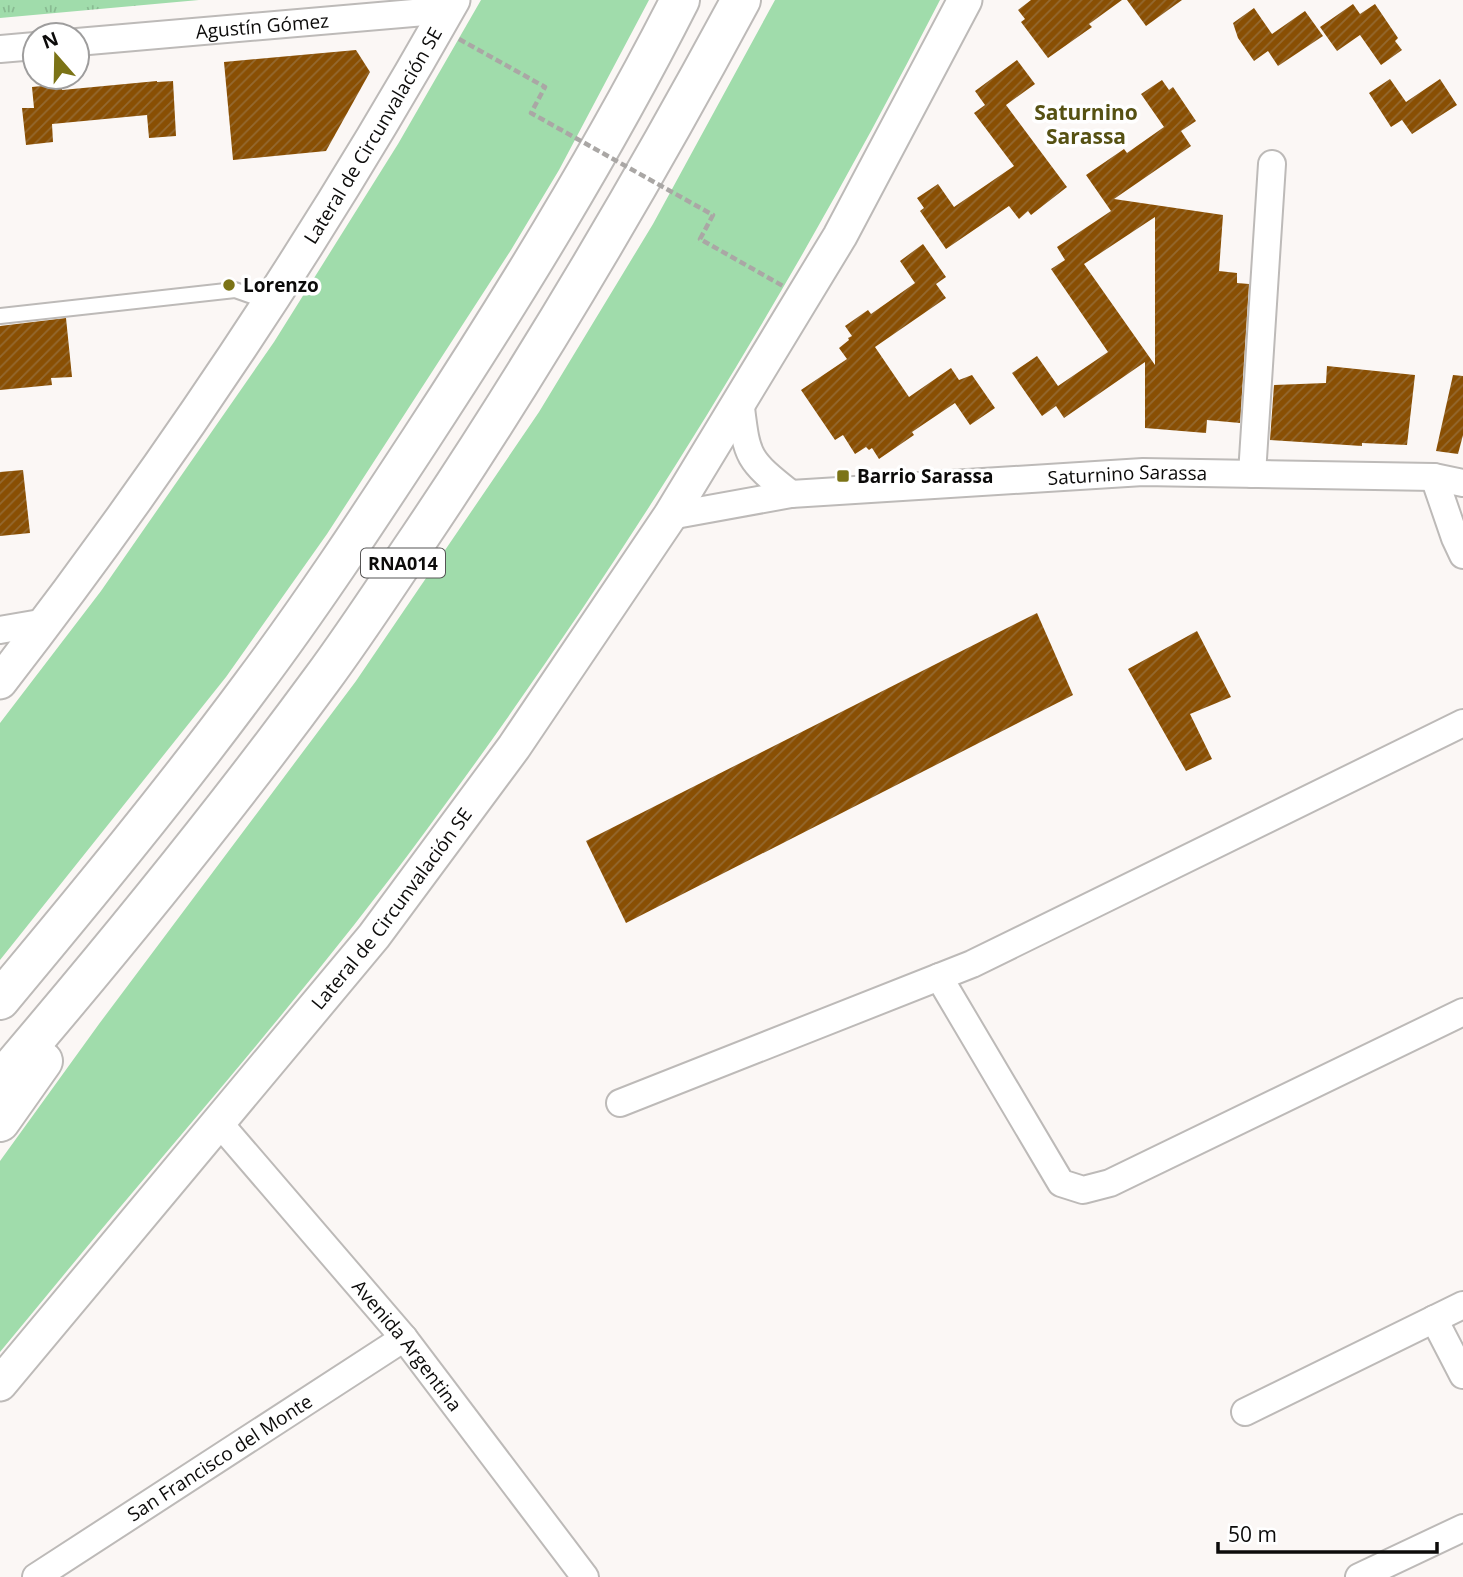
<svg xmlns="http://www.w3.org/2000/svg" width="1463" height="1577" font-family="'Open Sans',sans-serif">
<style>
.grass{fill:#a0dcab}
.park{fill:url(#park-tufts)}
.building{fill:url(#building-hatch);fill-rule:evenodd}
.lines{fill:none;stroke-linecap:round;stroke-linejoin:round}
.service-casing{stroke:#bdbab8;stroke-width:18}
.minor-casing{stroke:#bdbab8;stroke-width:30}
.tertiary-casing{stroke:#bdbab8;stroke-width:37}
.motorway-casing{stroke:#bdbab8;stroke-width:42}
.service{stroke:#fff;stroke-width:14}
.minor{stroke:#fff;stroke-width:26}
.tertiary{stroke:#fff;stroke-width:33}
.motorway{stroke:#fff;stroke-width:38}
.path-bridge{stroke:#aaa7a5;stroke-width:4.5;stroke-dasharray:7 3.5;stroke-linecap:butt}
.poi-dot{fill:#7b7316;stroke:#fff;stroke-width:2.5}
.labels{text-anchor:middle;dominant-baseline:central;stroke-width:7;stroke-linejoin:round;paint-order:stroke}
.shield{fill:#fff;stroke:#555454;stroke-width:2}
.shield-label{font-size:18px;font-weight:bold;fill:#0c0b0a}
.street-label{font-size:19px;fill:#0c0b0a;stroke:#fff}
.poi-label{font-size:19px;font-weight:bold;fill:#0c0b0a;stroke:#fff;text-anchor:start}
.neighbourhood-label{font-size:21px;font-weight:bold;fill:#565113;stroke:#fff}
</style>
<defs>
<pattern id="park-tufts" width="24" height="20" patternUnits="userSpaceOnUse" patternTransform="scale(1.75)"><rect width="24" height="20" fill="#a0dcab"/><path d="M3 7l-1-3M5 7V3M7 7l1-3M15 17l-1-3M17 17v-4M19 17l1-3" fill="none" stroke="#89bb92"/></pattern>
<pattern id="building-hatch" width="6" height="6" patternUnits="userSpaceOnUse" patternTransform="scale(1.75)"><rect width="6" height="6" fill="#894f03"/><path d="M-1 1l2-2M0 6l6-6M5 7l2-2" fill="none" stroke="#946930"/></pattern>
</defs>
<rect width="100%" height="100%" fill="#fbf7f5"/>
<g class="grass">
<path d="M481,0H649L559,170L511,250L327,534L226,677L0,960V723L101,591L274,342L398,144Z"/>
<path d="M775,0H940C792,290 619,570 425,832C335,954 236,1070 138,1186C91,1241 46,1297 0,1352V1161L99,1024L356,681L539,412L653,224Z"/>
</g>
<path class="park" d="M0,0H199L0,18Z"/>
<g class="building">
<path d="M1031,0H1122L1089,24L1092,27L1048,58L1021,22L1025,19L1018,10Z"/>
<path d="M1127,0H1182L1146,26Z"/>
<path d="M1353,4L1360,14L1375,4L1398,38L1395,41L1402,50L1381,65L1360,35L1337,51L1320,27Z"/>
<path d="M1254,8L1272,34L1305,11L1323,36L1278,66L1268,51L1254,61L1238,38L1233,23Z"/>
<path d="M356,50L370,72L326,151L233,160L224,62Z"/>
<path d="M1017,60L1035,84L1006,105L1067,187L1031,215L1028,211L1019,219L1009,206L946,249L920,211L924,208L917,198L938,184L954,207L1014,166L974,113L985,105L975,91Z"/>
<path d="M1390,79L1406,102L1440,79L1457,105L1412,134L1402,120L1391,127L1369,93Z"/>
<path d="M1162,80L1169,90L1173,87L1196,121L1181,131L1191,146L1114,199L1223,215L1219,271L1237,273V283L1249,284L1240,423L1207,420L1206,433L1145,428V362L1064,418L1056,406L1042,416L1012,373L1037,356L1058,386L1108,352L1051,269L1065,260L1057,247L1111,211L1086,175L1124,149L1127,153L1164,127L1141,94ZM1155,217V365L1084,264Z"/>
<path d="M157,81V82L173,81L176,136L149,138L147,115L52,124L53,142L26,145L22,108H34L32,87L62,84V90Z"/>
<path d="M923,244L946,277L936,284L946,298L875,347L909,397L951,368L959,380L972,375L995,408L970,425L955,403L912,432L914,435L879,459L872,448L869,450L866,447L855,454L843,435L835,440L801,390L847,359L839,348L849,340L848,338L852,336L845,326L868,310L871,314L915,283L900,261Z"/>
<path d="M66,318L72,377L51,378L52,385L0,390V326Z"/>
<path d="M1327,366L1415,375L1407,445L1362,443V446L1270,440L1274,385L1326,383Z"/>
<path d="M1453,375L1463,376V435L1458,454L1436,451Z"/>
<path d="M23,470L30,533L0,536V472Z"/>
<path d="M1037,613L1073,695L626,923L586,841Z"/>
<path d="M1197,631L1231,697L1190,714L1212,759L1186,771L1128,669Z"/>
</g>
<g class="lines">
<g class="service-casing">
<path id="service" d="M0,316L235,290L269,302"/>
</g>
<g class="minor-casing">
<g id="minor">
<path id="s1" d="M77,42L448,10"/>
<path d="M0,49L35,46"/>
<path d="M740,400C747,456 745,458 791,494"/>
<path d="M1252,474L1272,164"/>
<path d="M1434,477L1455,538L1463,555"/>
<path id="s2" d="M670,516L791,494L1143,472L1434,477L1463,483"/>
<path d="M0,630L46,622"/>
<path d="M939,977L1061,1183L1083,1190L1110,1183L1463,1012"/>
<path d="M620,1103L972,964L1463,723"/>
<path id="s3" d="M220,1124L404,1338L585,1577"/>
<path d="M1434,1319L1463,1375"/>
<path d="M1245,1412L1463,1305"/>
<path id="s4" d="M36,1577L404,1338"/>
<path d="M1359,1577L1463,1528"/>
</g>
</g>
<g class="tertiary-casing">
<g id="tertiary">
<path id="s5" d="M0,682C167,466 319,238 453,0"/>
<path id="s6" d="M0,1384L374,936L514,747L670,516L840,236L965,0"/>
</g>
</g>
<g class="motorway-casing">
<g id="motorway">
<path d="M0,1000C86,897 171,794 251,686C311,606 365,524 420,440C513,298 603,152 680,0"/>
<path d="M0,1081C112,950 220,818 322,679C356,633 387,585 419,538C536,364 642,184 741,0"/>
<path d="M0,1122L43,1061"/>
</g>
</g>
<use href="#service" class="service"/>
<use href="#minor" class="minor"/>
<use href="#tertiary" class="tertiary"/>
<use href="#motorway" class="motorway"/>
<path class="path-bridge" d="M459,39L545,87L531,113L713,215L700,239L783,286"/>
</g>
<g class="poi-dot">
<circle cx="229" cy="285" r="7"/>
<rect x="836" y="469" width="14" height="14" rx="3.5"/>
</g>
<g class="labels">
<rect class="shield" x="361" y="548.5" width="84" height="29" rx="5"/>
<g class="shield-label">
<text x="403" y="563">RNA014</text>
</g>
<g class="street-label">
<text stroke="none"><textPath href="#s1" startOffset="186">Agustín Gómez</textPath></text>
<text stroke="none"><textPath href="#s5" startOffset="662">Lateral de Circunvalación SE</textPath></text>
<text stroke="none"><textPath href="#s2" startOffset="460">Saturnino Sarassa</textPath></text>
<text stroke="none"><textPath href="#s6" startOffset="616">Lateral de Circunvalación SE</textPath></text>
<text stroke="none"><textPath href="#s3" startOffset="290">Avenida Argentina</textPath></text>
<text stroke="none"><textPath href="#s4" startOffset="219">San Francisco del Monte</textPath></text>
</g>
<g class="poi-label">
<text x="243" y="285">Lorenzo</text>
<text x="857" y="476">Barrio Sarassa</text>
</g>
<g class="neighbourhood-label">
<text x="1086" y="112">Saturnino<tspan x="1086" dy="24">Sarassa</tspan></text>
</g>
</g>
<g transform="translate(56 56) rotate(340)"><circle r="33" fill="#ffffff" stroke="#9e9d9d" stroke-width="2"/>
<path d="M0-5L12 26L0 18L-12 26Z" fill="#7b7316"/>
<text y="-10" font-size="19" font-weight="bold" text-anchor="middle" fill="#0c0b0a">N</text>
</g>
<path d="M1218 1542v10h219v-10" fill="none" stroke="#0c0b0a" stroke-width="3.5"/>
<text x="1228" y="1542" font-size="21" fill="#0c0b0a" stroke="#ffffff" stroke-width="5" paint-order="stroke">50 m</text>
</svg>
